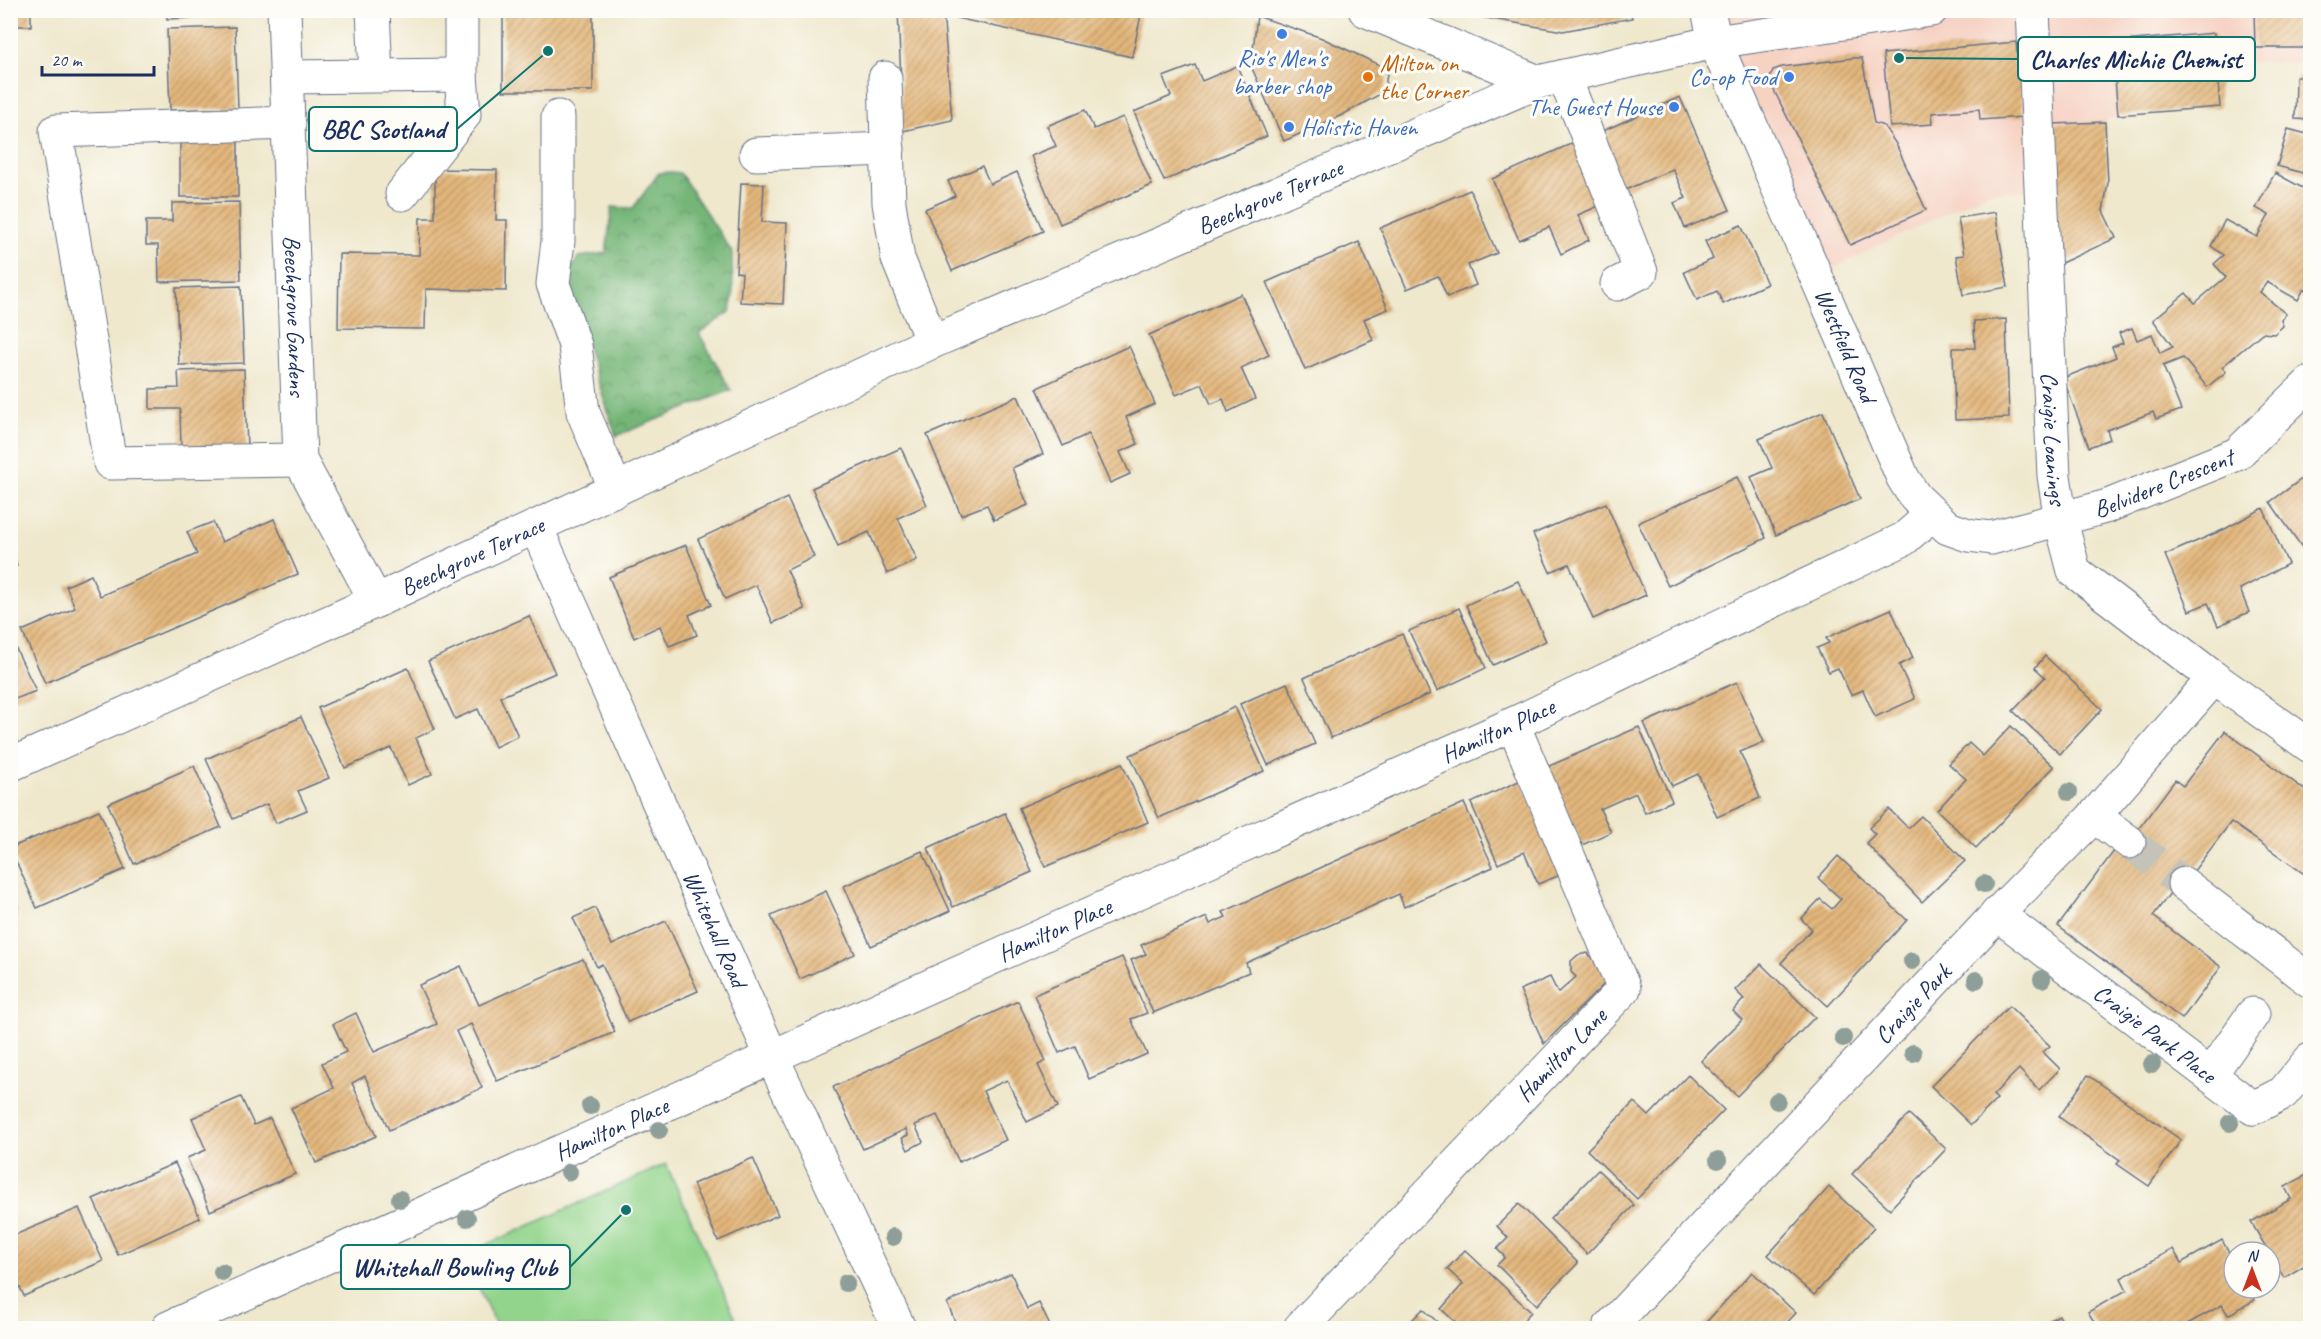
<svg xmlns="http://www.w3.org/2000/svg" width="2321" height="1339" font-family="Caveat,sans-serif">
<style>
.built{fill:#f6d2c3}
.forest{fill:url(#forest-crowns);stroke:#48726a;stroke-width:1.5}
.garden{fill:#92d48b;stroke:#568274;stroke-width:1.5}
.building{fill:url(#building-hatch)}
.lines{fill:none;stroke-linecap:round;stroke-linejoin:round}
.minor-tunnel{stroke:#c5c3b7;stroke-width:33;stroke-dasharray:33 16;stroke-linecap:butt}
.minor-casing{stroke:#657085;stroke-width:35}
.minor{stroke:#fff;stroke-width:33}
.tree{fill:#8e9e98}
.shop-dot{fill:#3f7fe0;stroke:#fdfcf7;stroke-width:2}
.food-dot{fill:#e8710a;stroke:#fdfcf7;stroke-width:2}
.labels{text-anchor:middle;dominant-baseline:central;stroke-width:6;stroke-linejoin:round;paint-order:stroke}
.shop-label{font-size:24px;fill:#366cbe;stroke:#fdfcf7;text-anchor:end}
.food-label{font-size:24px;fill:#c56008;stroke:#fdfcf7;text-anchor:start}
.street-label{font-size:24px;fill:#1b2f5e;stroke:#fdfcf7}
.leader{fill:none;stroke:#0f766e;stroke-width:2}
.callout-dot{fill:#0f766e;stroke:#fdfcf7;stroke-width:2}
.callout{fill:#fdfcf7;stroke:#0f766e;stroke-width:2}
.callout-label{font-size:26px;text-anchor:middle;font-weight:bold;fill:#1b2f5e}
</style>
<defs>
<pattern id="forest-crowns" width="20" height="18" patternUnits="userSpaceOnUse" patternTransform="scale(1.5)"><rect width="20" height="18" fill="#75b677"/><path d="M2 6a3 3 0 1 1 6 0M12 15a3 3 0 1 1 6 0" fill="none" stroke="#5f9465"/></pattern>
<pattern id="building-hatch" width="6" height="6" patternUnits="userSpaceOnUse" patternTransform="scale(1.5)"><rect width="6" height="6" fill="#e4b77c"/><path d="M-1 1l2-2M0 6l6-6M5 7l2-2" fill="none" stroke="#b89569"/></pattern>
</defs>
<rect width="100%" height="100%" fill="#fdfcf7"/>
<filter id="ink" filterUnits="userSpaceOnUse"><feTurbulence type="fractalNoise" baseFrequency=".0167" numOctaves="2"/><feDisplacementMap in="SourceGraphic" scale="12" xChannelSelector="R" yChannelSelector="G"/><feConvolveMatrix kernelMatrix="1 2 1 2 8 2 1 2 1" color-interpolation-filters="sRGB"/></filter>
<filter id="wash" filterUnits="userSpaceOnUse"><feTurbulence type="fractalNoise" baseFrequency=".008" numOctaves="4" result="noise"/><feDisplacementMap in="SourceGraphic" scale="24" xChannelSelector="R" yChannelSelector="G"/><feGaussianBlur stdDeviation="1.35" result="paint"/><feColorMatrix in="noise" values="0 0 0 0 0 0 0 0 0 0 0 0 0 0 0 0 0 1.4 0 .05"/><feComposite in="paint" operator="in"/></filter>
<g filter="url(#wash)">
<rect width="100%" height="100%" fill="#efe8cd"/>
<path class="built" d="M1708,11H2310V64L2216,60L2220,107L2119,115L2105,122L2052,124L2041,191L1989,192L1817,276Z"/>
<path class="forest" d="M671,172L680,173L732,252L733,296L730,312L699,333L731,390L616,436L567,286L570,270L579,257L606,253L612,207L633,208L659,173Z"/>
<path class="garden" d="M666,1164L740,1328H497L464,1255Z"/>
<g id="blocks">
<g class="building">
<rect x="10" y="10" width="21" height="16"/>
<path d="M166,10H233V16L167,19Z"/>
<rect x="503" y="10" width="90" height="81"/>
<path d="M898,10H943L952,120L903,131Z"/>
<path d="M958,10H1142L1132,57L956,18Z"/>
<path d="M1475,10H1630L1632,18L1563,31L1474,16Z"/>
<path d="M2310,10V48H2255L2254,11Z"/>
<path d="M1257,16L1322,38L1388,69L1384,92L1342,115L1284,141L1251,66Z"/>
<path d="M235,27L238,108L170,110L167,29Z"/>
<path d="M2214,33L2220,107L2118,115L2112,42Z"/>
<path d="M2016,42L2023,117L1980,120L1979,109L1932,113L1933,124L1890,127L1883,54Z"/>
<path d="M1853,58H1862L1874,123L1884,126L1896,144L1926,210L1850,245L1769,80L1773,70L1782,67Z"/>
<path d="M1195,65L1202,81L1237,66L1267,136L1164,181L1134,112L1171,96L1163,77Z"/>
<path d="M2296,77H2310V120L2295,119Z"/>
<path d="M1680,97L1730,210L1685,228L1674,203L1686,198L1673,169L1623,191L1598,133Z"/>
<path d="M1085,110L1094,129L1123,117L1152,185L1060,224L1031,156L1056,146L1047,126Z"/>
<path d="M2105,122L2108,183L2103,211L2116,238L2059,264L2052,124Z"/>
<path d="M2310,123V175L2277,166L2288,129L2307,134Z"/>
<rect x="180" y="139" width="58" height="58"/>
<path d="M1582,139L1610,201L1578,215L1589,240L1561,254L1549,227L1519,240L1492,179Z"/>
<path d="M982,166L990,184L1017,172L1043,231L952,271L925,209L955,196L948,181Z"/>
<path d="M435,169L497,170L496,220H507L506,291L426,289L425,329L338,328L339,254L419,255L420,218H435Z"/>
<path d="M2275,173L2310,192V292L2304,289L2298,300L2267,282L2260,292L2286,314L2281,319L2283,326L2274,334L2262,333L2222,367L2226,372L2207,387L2183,358L2163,366L2181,410L2156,419L2153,412L2107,430L2110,439L2089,447L2063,378L2116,357L2112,347L2123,343L2119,333L2132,328L2137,340L2152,334L2160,353L2173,347L2153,320L2186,293L2195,303L2226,277L2214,264L2224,255L2211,246L2225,220L2257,237L2269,215L2256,208Z"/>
<path d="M741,183L764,184L762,222L787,223L783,304L740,302L742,273L736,272Z"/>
<path d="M1470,190L1497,253L1468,265L1476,285L1447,297L1438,276L1407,289L1380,228Z"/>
<path d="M239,202L241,280L159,282L158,245H146V221H172V203Z"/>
<path d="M1995,212L2008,287L1963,295L1956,256L1964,255L1958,218Z"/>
<path d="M1741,225L1767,284L1723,304L1717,291L1697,300L1684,272L1713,259L1705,241Z"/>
<path d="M1359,242L1388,309L1364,319L1373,340L1305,370L1267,282Z"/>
<path d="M241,286L244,363L179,365L176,288Z"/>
<path d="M1241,294L1269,355L1241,368L1255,399L1228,412L1223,399L1211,404L1202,384L1176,395L1149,335Z"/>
<path d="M2006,319L2009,418L1955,420L1953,348H1975L1974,321Z"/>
<path d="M1129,346L1155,404L1126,417L1138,444L1120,452L1130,474L1110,483L1088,434L1063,446L1037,388Z"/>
<path d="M244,369L247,447L181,449L180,409H150V389L179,388L178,371Z"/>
<path d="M1018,396L1043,454L1012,468L1028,505L994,520L987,505L961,515L927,435Z"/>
<path d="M1823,412L1860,499L1776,535L1751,477L1772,468L1759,439Z"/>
<path d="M901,448L927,505L898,518L917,560L887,574L869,532L838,546L812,488Z"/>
<path d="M2310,473V550L2306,553L2270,502Z"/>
<path d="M1737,477L1766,538L1668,586L1638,523Z"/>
<path d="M787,498L814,557L787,570L805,609L773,623L756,585L725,599L698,539Z"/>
<path d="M1606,503L1646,595L1593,619L1569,564L1550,572L1533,534Z"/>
<path d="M2263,508L2288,564L2240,589L2249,612L2218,626L2208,603L2189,611L2165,555L2225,529Z"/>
<path d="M274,519L298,574L45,683L22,631L75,608L66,586L91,575L100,596L197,554L187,532L213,522L222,542Z"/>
<path d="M10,534L17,566L10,567Z"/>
<path d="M686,545L711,605L689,615L697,635L669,646L660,626L634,638L609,577Z"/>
<path d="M1518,581L1546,641L1493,665L1466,605Z"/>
<path d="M1459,608L1486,668L1437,691L1409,631Z"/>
<path d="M1891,609L1913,658L1899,665L1915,699L1875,717L1863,690L1851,695L1838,668L1829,672L1817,648L1829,643L1826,638Z"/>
<path d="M529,616L555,673L500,697L518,736L495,747L478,709L455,719L428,661Z"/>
<path d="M1402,634L1430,694L1331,738L1304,678Z"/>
<path d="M10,636L36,691L10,701Z"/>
<path d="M2045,656L2102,709L2060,754L2013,711L2045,677L2035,668Z"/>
<path d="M408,668L435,729L416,738L432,774L408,785L391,748L345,768L318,708Z"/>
<path d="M1737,682L1764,742L1740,752L1760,798L1717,817L1698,774L1672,786L1644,723Z"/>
<path d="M1287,683L1315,744L1268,765L1240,704Z"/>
<path d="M1235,707L1264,771L1159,818L1130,755Z"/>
<path d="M301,717L329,778L298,791L307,810L276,823L267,804L233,819L206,759Z"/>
<path d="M2011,726L2054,767L1976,848L1937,810L1966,779L1949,764L1969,743L1983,756Z"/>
<path d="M1639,727L1672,801L1645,813L1636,793L1600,809L1611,832L1582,845L1547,767Z"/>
<path d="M2225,731L2310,794V878L2231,822L2184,884L2173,889L2153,916L2221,967L2182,1019L2058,926L2117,847L2122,851L2175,780L2183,786Z"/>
<path d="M1122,763L1148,822L1045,867L1019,808Z"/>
<path d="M194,766L221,827L134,864L108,804Z"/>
<path d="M1521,780L1563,874L1538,884L1524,852L1498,864L1471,803Z"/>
<path d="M1464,803L1493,867L1404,907L1399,894L1246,963L1249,972L1153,1013L1131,960L1146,954L1141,945L1207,917L1210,924L1226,917L1223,912Z"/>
<path d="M1889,809L1908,828L1921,816L1965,861L1922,902L1866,843L1875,834L1869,828Z"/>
<path d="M99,810L125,869L37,908L10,848Z"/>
<path d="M1005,813L1032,872L953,907L928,848Z"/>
<path d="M922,851L950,911L871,946L844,886Z"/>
<path d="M1838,856L1907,920L1828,1006L1781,963L1812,929L1801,919L1820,899L1832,909L1841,899L1818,878Z"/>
<path d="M826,891L855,954L800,979L771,916Z"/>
<path d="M10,895L18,913L10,917Z"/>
<path d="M595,908L612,945L666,921L698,991L628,1022L602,964L597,967L573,918Z"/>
<path d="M1600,951L1610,978L1544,1044L1520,990L1550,977L1558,993L1576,977L1571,972V961L1578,955L1588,953L1592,959Z"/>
<path d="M1122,957L1147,1013L1131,1019L1147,1054L1089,1079L1075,1046L1059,1053L1034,995Z"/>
<path d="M583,959L615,1032L497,1081L471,1024L456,1031L482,1088L389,1130L365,1076L352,1083L376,1136L316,1163L291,1108L334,1088L322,1063L346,1052L333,1024L356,1013L374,1052L437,1024L419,985L461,966L479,1005Z"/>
<path d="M1761,964L1815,1017L1737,1096L1701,1061L1742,1020L1733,1011L1744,999L1735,990Z"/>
<path d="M1018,1001L1046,1061L1038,1065L1058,1107L1027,1122L1007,1080L983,1091L1006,1140L959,1162L937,1115L915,1125L923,1142L908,1150L902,1138L908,1135L906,1129L863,1149L833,1087Z"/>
<path d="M2009,1006L2050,1046L2043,1052L2060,1069L2039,1090L2019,1069L1993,1095L1997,1099L1971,1125L1931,1086Z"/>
<path d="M1688,1075L1724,1110L1637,1199L1587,1150L1634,1102L1649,1116Z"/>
<path d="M2088,1075L2181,1140L2149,1186L2117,1164L2120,1160L2059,1117Z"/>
<path d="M241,1097L254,1125L270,1118L295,1174L210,1211L187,1158L206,1150L192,1118Z"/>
<path d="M1909,1114L1946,1149L1890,1209L1852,1174Z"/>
<path d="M753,1158L778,1215L718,1241L693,1184Z"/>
<path d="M175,1163L200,1218L118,1255L93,1199Z"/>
<path d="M1598,1170L1634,1205L1587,1254L1550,1219Z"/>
<path d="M2310,1173V1262L2284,1278L2251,1222L2291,1199L2285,1187Z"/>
<path d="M1829,1187L1874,1228L1814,1295L1768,1255Z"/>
<path d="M1519,1204L1578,1263L1537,1305L1497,1265L1505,1257L1497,1249L1508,1238L1497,1226Z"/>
<path d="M79,1208L103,1261L24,1296L10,1266V1237Z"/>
<path d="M2222,1240L2234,1262V1288H2249L2255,1300L2228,1315L2222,1305L2180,1328H2098L2088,1312L2127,1290L2121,1278L2173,1249L2181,1263Z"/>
<path d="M1465,1250L1531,1312L1516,1328H1462L1441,1309L1463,1284L1447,1269Z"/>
<path d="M1752,1272L1796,1313L1782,1328H1701Z"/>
<path d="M1011,1273L1027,1309L1039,1303L1051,1328H958L947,1303Z"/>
<path d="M1423,1309L1444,1328H1419L1411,1321Z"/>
<path d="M2059,1315L2066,1328H2036Z"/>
</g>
</g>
</g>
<g filter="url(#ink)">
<use href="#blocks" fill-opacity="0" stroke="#657085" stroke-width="1.5"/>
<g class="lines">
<path class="minor-tunnel" d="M2129,842L2184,884"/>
<g class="minor-casing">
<g id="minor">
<path id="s1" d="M284,10L300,460L376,601"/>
<path d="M373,10L376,75"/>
<path d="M1365,10L1538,82"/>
<path id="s2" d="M1708,10L1715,42L1903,478L1915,497L1948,528L1968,535L1991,538L2108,506L2237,454L2310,383"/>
<path id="s3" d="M2033,10L2054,476L2061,521L2074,571L2214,678L2310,746"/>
<path d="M461,14V75"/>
<path d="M1564,76L1641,272L1617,284"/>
<path d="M287,77L461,75L464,115L402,194"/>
<path d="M885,78L889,203L898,259L932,342"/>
<path d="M558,117V241L553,284L575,345L583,412L616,490"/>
<path d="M289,123L56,131L110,463L300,460"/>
<path d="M756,154L888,149"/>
<path id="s4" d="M536,527L772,1057L899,1328"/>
<path id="s5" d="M10,765L376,601L932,342L1538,82L1715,42L1931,10"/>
<path d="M2094,816L2129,842"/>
<path d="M2184,884L2310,981"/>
<path id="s6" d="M1997,914L2253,1108L2283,1093L2310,1060"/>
<path d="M2210,1075L2253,1014"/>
<path id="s7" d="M168,1328L1513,724L1904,539L1931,515"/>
<path id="s8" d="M1300,1328L1624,989L1513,724"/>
<path id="s9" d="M1609,1328L1997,914L2094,816L2214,678"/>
</g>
</g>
<use href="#minor" class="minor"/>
</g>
<g class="tree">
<circle cx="2069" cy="792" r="9"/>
<circle cx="1984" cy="884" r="9"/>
<circle cx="1912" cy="961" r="9"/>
<circle cx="2042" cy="979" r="9"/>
<circle cx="1976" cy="980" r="9"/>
<circle cx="1843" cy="1038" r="9"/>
<circle cx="1913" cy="1053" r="9"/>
<circle cx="2152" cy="1064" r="9"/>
<circle cx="1777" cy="1101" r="9"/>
<circle cx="590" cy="1106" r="9"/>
<circle cx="2230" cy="1123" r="9"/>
<circle cx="659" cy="1130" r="9"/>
<circle cx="1718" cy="1160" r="9"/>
<circle cx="569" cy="1172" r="9"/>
<circle cx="400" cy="1199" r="9"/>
<circle cx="467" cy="1218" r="9"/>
<circle cx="893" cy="1237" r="9"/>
<circle cx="222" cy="1272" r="9"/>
<circle cx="846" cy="1283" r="9"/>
</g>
</g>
<g class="shop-dot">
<circle cx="1282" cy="34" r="6"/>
<circle cx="1789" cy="77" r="6"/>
<circle cx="1674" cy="107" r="6"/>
<circle cx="1289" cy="127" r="6"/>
</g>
<circle class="food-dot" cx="1368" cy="77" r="6"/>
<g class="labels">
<g class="shop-label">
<text x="1282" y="58" text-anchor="middle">Rio's Men's<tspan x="1282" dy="28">barber shop</tspan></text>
<text x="1777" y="77">Co-op Food</text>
<text x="1662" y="107">The Guest House</text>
<text x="1301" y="127" text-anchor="start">Holistic Haven</text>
</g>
<g class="food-label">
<text x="1380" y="63">Milton on<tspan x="1380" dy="28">the Corner</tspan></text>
</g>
<g class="street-label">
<text stroke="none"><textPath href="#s5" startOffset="1382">Beechgrove Terrace</textPath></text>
<text stroke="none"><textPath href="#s1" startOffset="306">Beechgrove Gardens</textPath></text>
<text stroke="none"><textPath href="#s2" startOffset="363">Westfield Road</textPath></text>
<text stroke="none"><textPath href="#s3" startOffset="429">Craigie Loanings</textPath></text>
<text stroke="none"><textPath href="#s2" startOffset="801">Belvidere Crescent</textPath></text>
<text stroke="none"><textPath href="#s5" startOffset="507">Beechgrove Terrace</textPath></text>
<text stroke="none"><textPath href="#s7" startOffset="1458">Hamilton Place</textPath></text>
<text stroke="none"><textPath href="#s4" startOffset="440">Whitehall Road</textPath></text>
<text stroke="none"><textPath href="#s7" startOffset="972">Hamilton Place</textPath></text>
<text stroke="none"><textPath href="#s9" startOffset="444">Craigie Park</textPath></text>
<text stroke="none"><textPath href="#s6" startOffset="198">Craigie Park Place</textPath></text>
<text stroke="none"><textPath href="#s8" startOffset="378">Hamilton Lane</textPath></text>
<text stroke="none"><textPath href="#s7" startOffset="486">Hamilton Place</textPath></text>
</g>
</g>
<path class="leader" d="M1899 58L2018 59M548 51L457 129M626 1210L570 1267"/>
<g class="callout-dot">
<circle cx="1899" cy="58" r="6"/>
<circle cx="548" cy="51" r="6"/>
<circle cx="626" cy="1210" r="6"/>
</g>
<g class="callout">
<rect x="2018" y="37" width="237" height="44" rx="6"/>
<rect x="309" y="107" width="148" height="44" rx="6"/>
<rect x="341" y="1245" width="229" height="44" rx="6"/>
</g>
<g class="callout-label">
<text x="2136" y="68">Charles Michie Chemist</text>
<text x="383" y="138">BBC Scotland</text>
<text x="455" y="1276">Whitehall Bowling Club</text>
</g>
<rect width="2321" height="1339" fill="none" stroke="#fdfcf7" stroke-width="36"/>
<g transform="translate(2252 1270)"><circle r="28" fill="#fdfcf7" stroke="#a3aaba" stroke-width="1.5"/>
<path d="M0-4.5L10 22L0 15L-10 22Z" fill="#c8321e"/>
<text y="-9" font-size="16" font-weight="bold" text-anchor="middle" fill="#1b2f5e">N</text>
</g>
<path d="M42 66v9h112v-9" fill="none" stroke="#1b2f5e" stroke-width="3"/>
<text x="51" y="66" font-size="18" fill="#1b2f5e" stroke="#fdfcf7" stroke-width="4.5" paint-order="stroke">20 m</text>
</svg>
